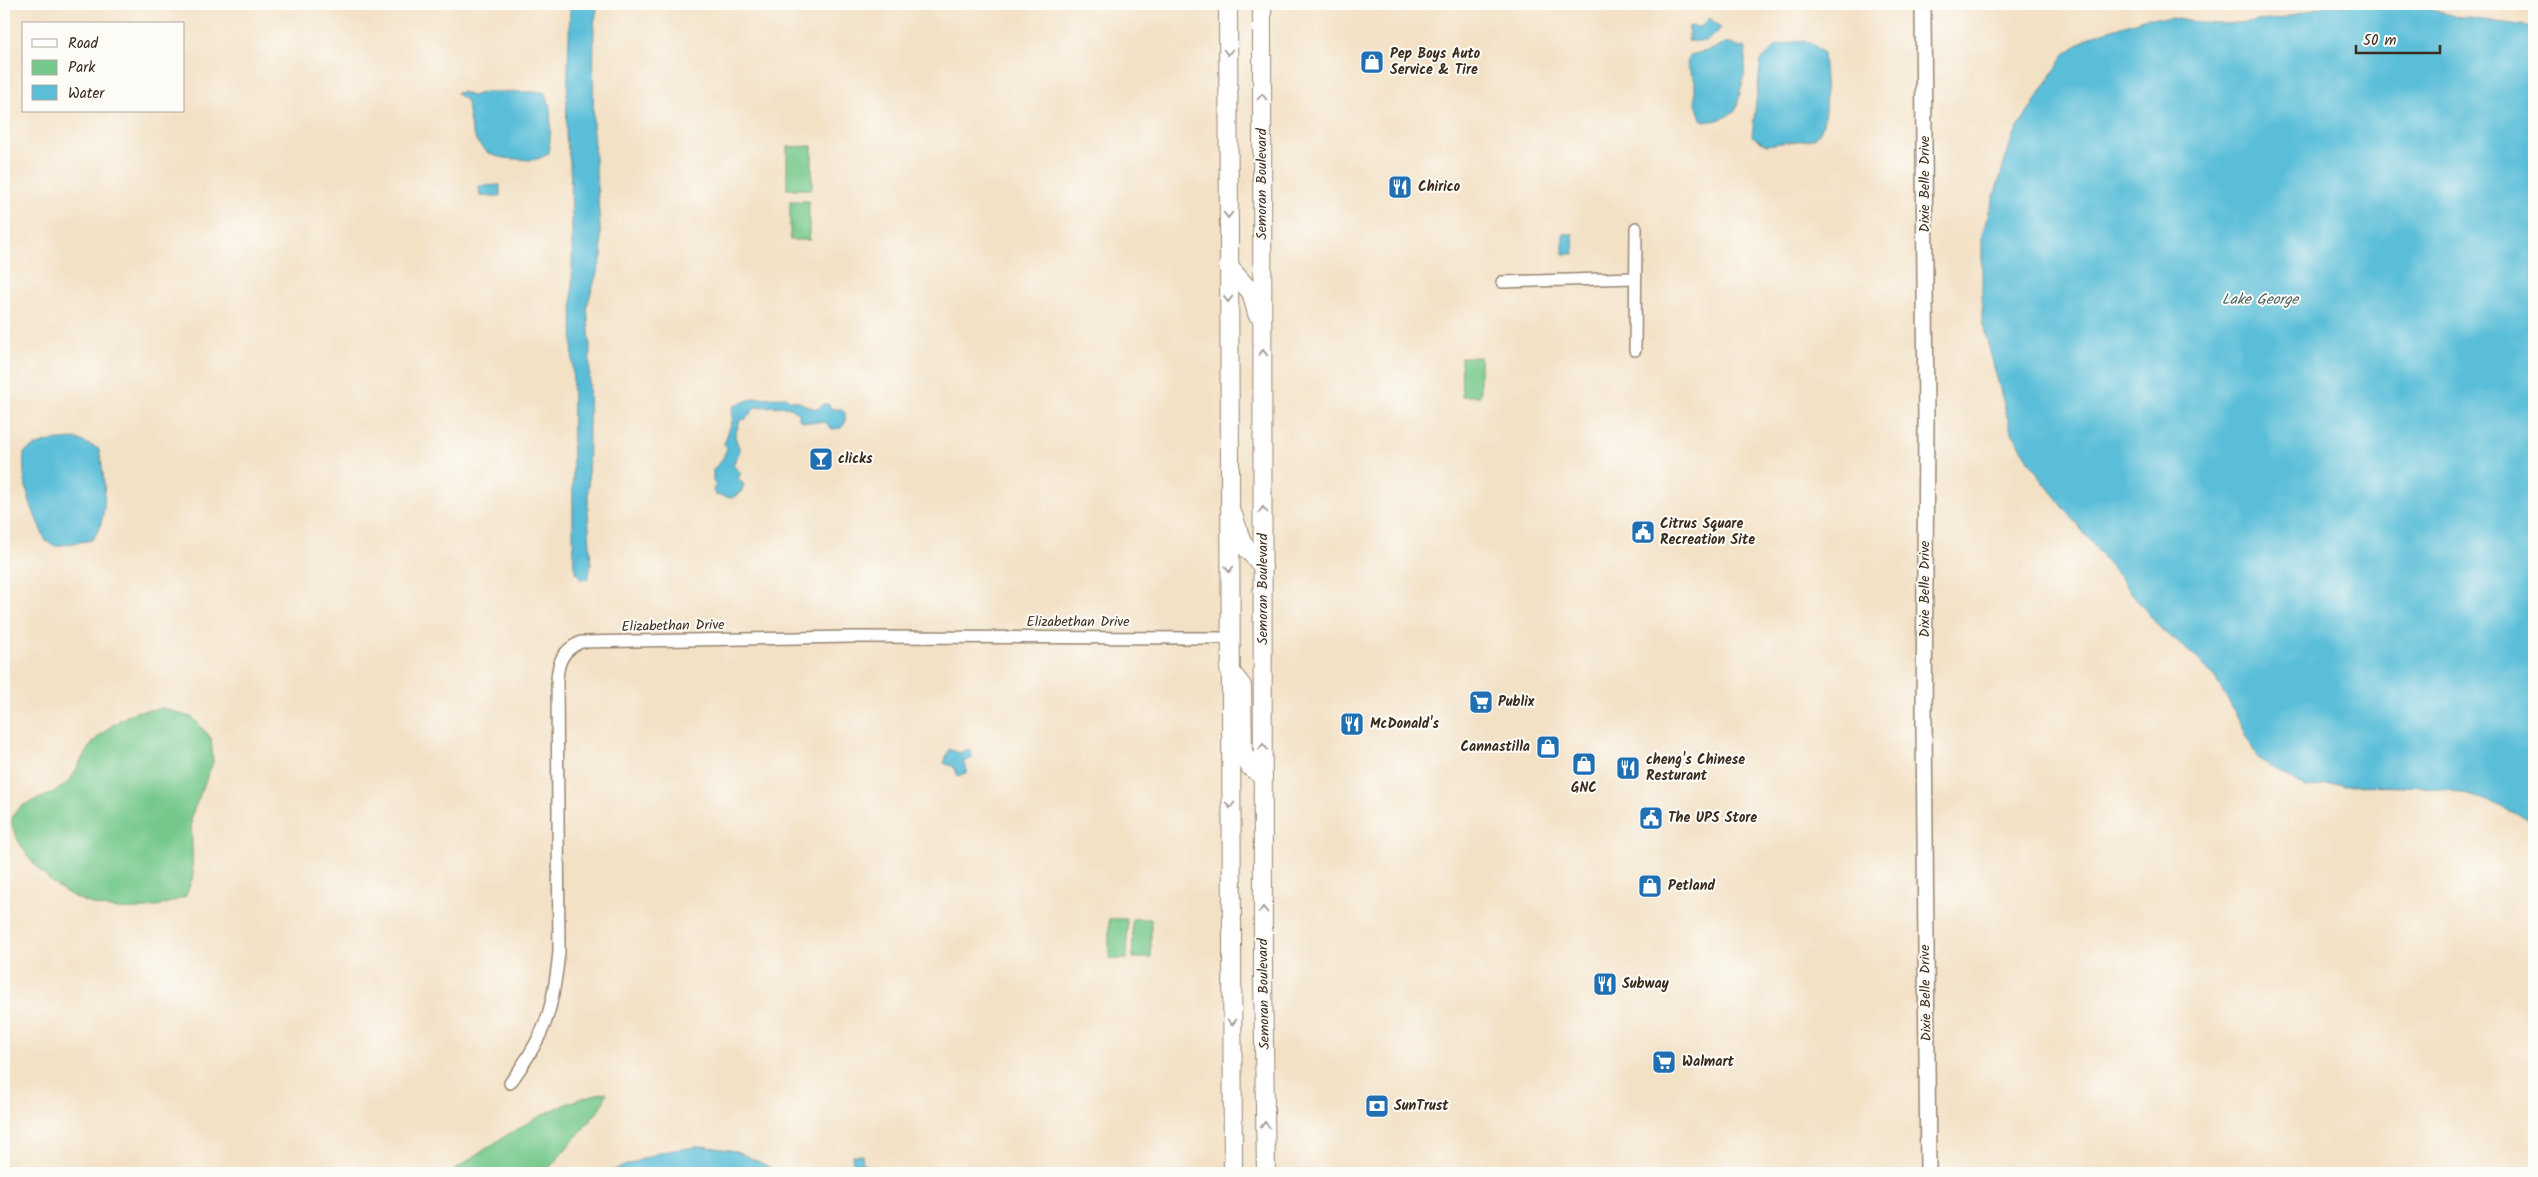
<svg xmlns="http://www.w3.org/2000/svg" width="2538" height="1177" font-family="Kalam,sans-serif">
<style>
.green{fill:#74c88c;stroke:#587955}
.water{fill:#5abed8;stroke:#4a747b}
.lines{fill:none;stroke-linecap:round;stroke-linejoin:round}
.street-casing{stroke:#978672;stroke-width:14}
.secondary-casing{stroke:#978672;stroke-width:18}
.primary-casing{stroke:#978672;stroke-width:20}
.street{stroke:#fff;stroke-width:11}
.secondary{stroke:#fff;stroke-width:15}
.primary{stroke:#fff;stroke-width:18}
.oneway{stroke:#a79f9a}
.labels{text-anchor:middle;dominant-baseline:central;stroke-width:4;stroke-linejoin:round;paint-order:stroke}
.poi-label{font-size:14px;font-weight:bold;fill:#3b2a1e;stroke:#fdfcf7;text-anchor:start}
.street-label{font-size:14px;fill:#3b2a1e;stroke:#fdfcf7}
.water-label{font-size:15px;font-style:italic;fill:#465e5f;stroke:#fdfcf7}
</style>
<rect width="100%" height="100%" fill="#fdfcf7"/>
<filter id="ink" filterUnits="userSpaceOnUse"><feTurbulence type="fractalNoise" baseFrequency=".02" numOctaves="2"/><feDisplacementMap in="SourceGraphic" scale="10" xChannelSelector="R" yChannelSelector="G"/><feConvolveMatrix kernelMatrix="1 2 1 2 8 2 1 2 1" color-interpolation-filters="sRGB"/></filter>
<filter id="wash" filterUnits="userSpaceOnUse"><feTurbulence type="fractalNoise" baseFrequency=".0096" numOctaves="4" result="noise"/><feDisplacementMap in="SourceGraphic" scale="20" xChannelSelector="R" yChannelSelector="G"/><feGaussianBlur stdDeviation="1.12" result="paint"/><feColorMatrix in="noise" values="0 0 0 0 0 0 0 0 0 0 0 0 0 0 0 0 0 1.4 0 .05"/><feComposite in="paint" operator="in"/></filter>
<g filter="url(#wash)">
<rect width="100%" height="100%" fill="#f3e1c6"/>
<g class="green">
<path d="M812,146V189H787V147Z"/>
<rect x="790" y="201" width="19" height="39"/>
<path d="M1461,357H1480V396H1462Z"/>
<path d="M163,708L193,718L211,738L213,762L191,817L193,876L186,896C128,923 65,909 28,856C22,847 12,832 12,822C12,804 39,800 50,794C78,780 73,770 88,749C98,734 120,718 136,712C144,710 154,710 163,708Z"/>
<rect x="1109" y="919" width="18" height="40"/>
<path d="M1132,919H1151V958H1133Z"/>
<path d="M607,1092L601,1108L545,1173H450C494,1143 555,1100 607,1092Z"/>
</g>
<g class="water">
<path d="M570,4H598L594,25L593,131L602,256L587,306L590,344L588,511L591,565L588,579L581,580L574,567L573,532L572,215L570,163L566,136Z"/>
<path d="M2331,4H2413L2454,16L2534,27V823C2464,783 2420,785 2342,786L2339,784L2306,788L2257,758L2242,725L2215,678L2199,660L2159,627L2041,479L2011,431L1982,321V234L2013,136L2065,54L2091,36L2147,18H2173L2199,23L2226,24L2279,19Z"/>
<path d="M1710,18L1721,28L1707,41H1688L1689,26L1701,27Z"/>
<path d="M1800,41L1810,42L1823,53C1824,73 1832,129 1813,139L1766,145L1752,136L1761,61L1776,46Z"/>
<path d="M1724,43L1746,48L1744,77L1736,110C1727,117 1712,125 1701,119L1695,100V81L1687,65L1689,56C1704,50 1709,53 1724,43Z"/>
<path d="M462,92L472,96L485,92H544C554,102 550,138 549,153C536,162 531,160 516,159C477,158 470,137 467,101L456,93Z"/>
<path d="M500,185V196H480L479,186Z"/>
<path d="M1563,234H1573L1574,254H1563Z"/>
<path d="M786,397L789,400C801,400 806,408 818,409L823,404H828L832,409H841L845,413V423L841,428L832,429L825,422H804L799,419V413L788,406L756,407L746,419L740,420L735,436L740,451L733,465L741,473L738,478L744,485L741,492L732,498L715,495L713,490L716,484L713,480V469L722,460L727,448L724,444L733,419L732,411L734,406L754,398Z"/>
<path d="M77,439L99,449C104,475 111,518 92,540L56,546L46,541C33,512 21,486 24,453C40,440 57,440 77,439Z"/>
<path d="M949,749L959,753L969,749L973,758L963,762L968,772L958,776L954,767L944,763Z"/>
<path d="M702,1146L736,1151L782,1173H606L661,1152Z"/>
<path d="M852,1155H862L863,1165L873,1166V1173H845L853,1166Z"/>
</g>
</g>
<g filter="url(#ink)">
<g class="lines">
<g class="street-casing">
<g id="street">
<path d="M1502,282L1635,278"/>
<path d="M1635,350L1636,228"/>
<path d="M510,1083C546,1034 553,1011 559,952L557,680C558,661 563,650 581,642L851,637L1229,638"/>
</g>
</g>
<g class="secondary-casing">
<path id="secondary" d="M1923,4L1926,425L1924,721L1928,1173"/>
</g>
<g class="primary-casing">
<g id="primary">
<path d="M1228,4L1233,1173"/>
<path d="M1262,4L1263,978L1266,1173"/>
<path d="M1228,266L1251,292L1257,314"/>
<path d="M1234,517L1242,543L1263,567"/>
<path d="M1229,669L1242,686L1243,751L1250,767L1263,776"/>
</g>
</g>
<use href="#street" class="street"/>
<use href="#secondary" class="secondary"/>
<use href="#primary" class="primary"/>
</g>
<defs><path id="oneway-chevron" d="M-2-3.5L2.5 0L-2 3.5" fill="none" stroke-width="1.6" stroke-linecap="round" stroke-linejoin="round" transform="scale(1.25)"/></defs>
<g class="oneway">
<use href="#oneway-chevron" transform="translate(1228 52) rotate(90)"/>
<use href="#oneway-chevron" transform="translate(1262 97) rotate(-90)"/>
<use href="#oneway-chevron" transform="translate(1228 215) rotate(90)"/>
<use href="#oneway-chevron" transform="translate(1228 299) rotate(90)"/>
<use href="#oneway-chevron" transform="translate(1263 353) rotate(-90)"/>
<use href="#oneway-chevron" transform="translate(1263 510) rotate(-90)"/>
<use href="#oneway-chevron" transform="translate(1229 569) rotate(90)"/>
<use href="#oneway-chevron" transform="translate(1263 747) rotate(-90)"/>
<use href="#oneway-chevron" transform="translate(1230 805) rotate(90)"/>
<use href="#oneway-chevron" transform="translate(1263 910) rotate(-90)"/>
<use href="#oneway-chevron" transform="translate(1232 1022) rotate(90)"/>
<use href="#oneway-chevron" transform="translate(1265 1125) rotate(-91)"/>
</g>
</g>
<defs>
<g id="shop-square" transform="scale(1.25)"><rect x="-9" y="-9" width="18" height="18" rx="4" fill="#1f6fb2" stroke="#fdfcf7"/><path d="M-5-2.5h2.3a2.7 3.5 0 0 1 5.4 0H5L5.5 6h-11ZM-1.5-2.5h3a1.5 2.3 0 0 0-3 0Z" fill="#fff"/></g>
<g id="restaurant-square" transform="scale(1.25)"><rect x="-9" y="-9" width="18" height="18" rx="4" fill="#1f6fb2" stroke="#fdfcf7"/><path d="M-5-6h1v4h1v-4h1v4h1v-4h1v5L-1.5 .5V6h-2V.5L-5-1ZM5-6V6H3V1.5H1.5Q1.5-4 5-6Z" fill="#fff"/></g>
<g id="bar-square" transform="scale(1.25)"><rect x="-9" y="-9" width="18" height="18" rx="4" fill="#1f6fb2" stroke="#fdfcf7"/><path d="M-6-5H6L.8 .8V4.5H3.5V6h-7V4.5H-.8V.8Z" fill="#fff"/></g>
<g id="civic-square" transform="scale(1.25)"><rect x="-9" y="-9" width="18" height="18" rx="4" fill="#1f6fb2" stroke="#fdfcf7"/><path d="M-.6-6.5H3V-4.5H.6V-3L4-1V1h2V6H-6V1h2V-1L-.6-3ZM-1.2 2.5V6h2.4V2.5Z" fill="#fff"/></g>
<g id="supermarket-square" transform="scale(1.25)"><rect x="-9" y="-9" width="18" height="18" rx="4" fill="#1f6fb2" stroke="#fdfcf7"/><path d="M-6-5.5h2.5l.6 2H6L4.5 2H-2.5L-4.4-4H-6ZM-1.5 3.2a1.3 1.3 0 1 0 .1 0ZM3 3.2a1.3 1.3 0 1 0 .1 0Z" fill="#fff"/></g>
<g id="bank-square" transform="scale(1.25)"><rect x="-9" y="-9" width="18" height="18" rx="4" fill="#1f6fb2" stroke="#fdfcf7"/><path d="M-6-4H6V4H-6ZM0-2.3a2.3 2.3 0 1 0 0 4.6a2.3 2.3 0 1 0 0-4.6Z" fill="#fff"/></g>
</defs>
<g fill-rule="evenodd">
<use href="#shop-square" x="1372" y="62"/>
<use href="#restaurant-square" x="1400" y="187"/>
<use href="#bar-square" x="821" y="459"/>
<use href="#civic-square" x="1643" y="532"/>
<use href="#supermarket-square" x="1481" y="702"/>
<use href="#restaurant-square" x="1352" y="724"/>
<use href="#shop-square" x="1548" y="747"/>
<use href="#shop-square" x="1584" y="764"/>
<use href="#restaurant-square" x="1628" y="768"/>
<use href="#civic-square" x="1651" y="818"/>
<use href="#shop-square" x="1650" y="886"/>
<use href="#restaurant-square" x="1605" y="984"/>
<use href="#supermarket-square" x="1664" y="1062"/>
<use href="#bank-square" x="1377" y="1106"/>
</g>
<g class="labels">
<g class="poi-label">
<text x="1390" y="54">Pep Boys Auto<tspan x="1390" dy="16">Service &amp; Tire</tspan></text>
<text x="1418" y="187">Chirico</text>
<text x="838" y="459">clicks</text>
<text x="1660" y="524">Citrus Square<tspan x="1660" dy="16">Recreation Site</tspan></text>
<text x="1498" y="702">Publix</text>
<text x="1370" y="724">McDonald's</text>
<text x="1530" y="747" text-anchor="end">Cannastilla</text>
<text x="1646" y="760">cheng's Chinese<tspan x="1646" dy="16">Resturant</tspan></text>
<text x="1584" y="788" text-anchor="middle">GNC</text>
<text x="1668" y="818">The UPS Store</text>
<text x="1668" y="886">Petland</text>
<text x="1622" y="984">Subway</text>
<text x="1682" y="1062">Walmart</text>
<text x="1394" y="1106">SunTrust</text>
</g>
<g class="street-label">
<text transform="translate(1262 184) rotate(-90)">Semoran Boulevard</text>
<text transform="translate(1925 184) rotate(-90)">Dixie Belle Drive</text>
<text transform="translate(1263 589) rotate(-90)">Semoran Boulevard</text>
<text transform="translate(1925 589) rotate(-90)">Dixie Belle Drive</text>
<text x="1078" y="622">Elizabethan Drive</text>
<text transform="translate(673 626) rotate(-1)">Elizabethan Drive</text>
<text transform="translate(1926 993) rotate(-91)">Dixie Belle Drive</text>
<text transform="translate(1264 994) rotate(-91)">Semoran Boulevard</text>
</g>
<g class="water-label">
<text x="2260" y="300">Lake George</text>
</g>
</g>
<rect width="2538" height="1177" fill="none" stroke="#fdfcf7" stroke-width="20"/>
<rect x="22" y="22" width="162" height="90" fill="#fdfcf7" stroke="#afa8a0"/>
<rect x="32" y="39" width="25" height="8" fill="#ffffff" stroke="#afa8a0"/>
<text x="68" y="48" font-size="15" fill="#3b2a1e">Road</text>
<rect x="32" y="60" width="25" height="15" fill="#74c88c" stroke="#afa8a0"/>
<text x="68" y="72" font-size="15" fill="#3b2a1e">Park</text>
<rect x="32" y="85" width="25" height="15" fill="#5abed8" stroke="#afa8a0"/>
<text x="68" y="98" font-size="15" fill="#3b2a1e">Water</text>
<path d="M2356 45v8h84v-8" fill="none" stroke="#3b2a1e" stroke-width="2.5"/>
<text x="2363" y="45" font-size="15" fill="#3b2a1e" stroke="#fdfcf7" stroke-width="4" paint-order="stroke">50 m</text>
</svg>
